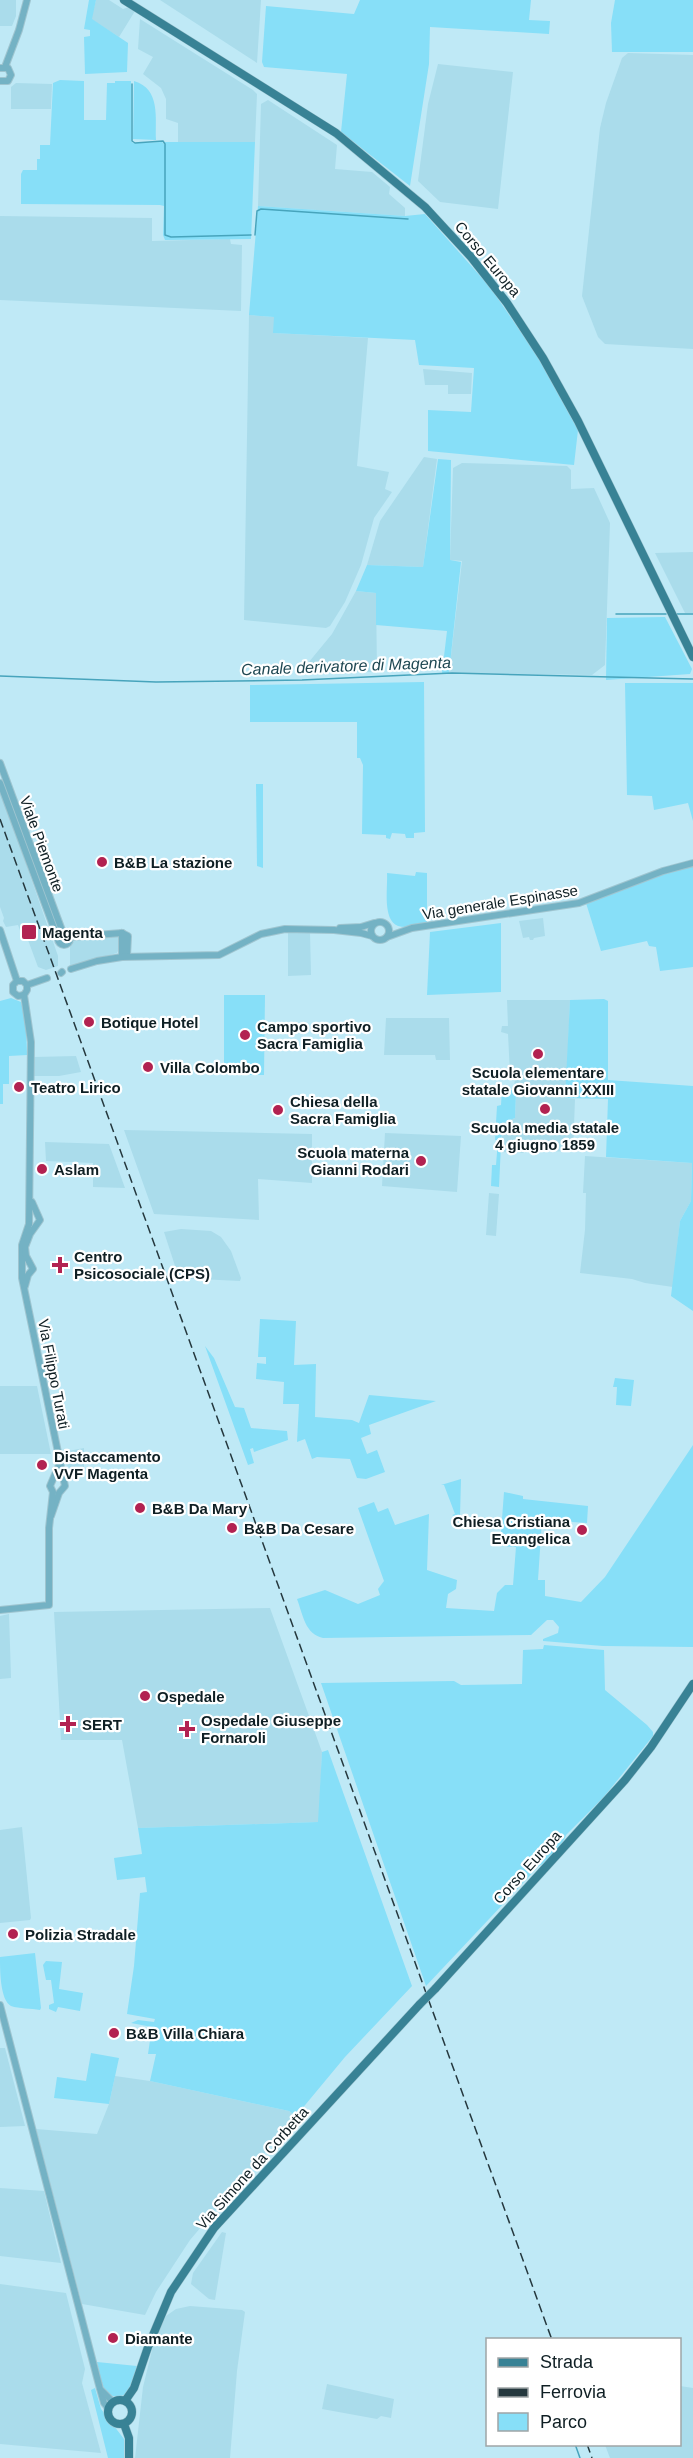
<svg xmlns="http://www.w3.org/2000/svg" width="693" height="2458" font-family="Arial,sans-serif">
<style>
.built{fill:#aadceb}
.green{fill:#87dff8}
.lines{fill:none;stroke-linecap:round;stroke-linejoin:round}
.stream{stroke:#47a4bc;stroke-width:1.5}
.minor-casing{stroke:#9fc5d0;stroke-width:8}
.major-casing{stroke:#9fc5d0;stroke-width:9}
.minor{stroke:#74b2c4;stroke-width:6}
.major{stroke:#388295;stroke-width:8}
.rail{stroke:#25383e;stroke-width:1.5;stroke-dasharray:9 4.5;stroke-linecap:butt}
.major-bridge-casing{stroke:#9fc5d0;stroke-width:9;stroke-linecap:butt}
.major-bridge{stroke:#388295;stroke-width:8}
.poi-dot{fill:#b22251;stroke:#fff;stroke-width:2}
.labels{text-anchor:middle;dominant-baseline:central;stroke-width:4.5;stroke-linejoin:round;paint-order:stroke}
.street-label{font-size:15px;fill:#0f1f24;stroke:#fff}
.poi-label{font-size:15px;font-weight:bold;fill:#0f1f24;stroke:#fff;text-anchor:start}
.water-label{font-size:16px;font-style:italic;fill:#1e4752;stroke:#fff}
</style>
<rect width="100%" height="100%" fill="#bfe9f6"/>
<g class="built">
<path d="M0,0H16V16L12,26H0Z"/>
<path d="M96,0H109L123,9L129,7L135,11L119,37L91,19Z"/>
<path d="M160,0H261L257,63Z"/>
<path d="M140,19L253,90L257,94L255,142H178V123L166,119V99L161,88L143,74L153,57L138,49Z"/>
<path d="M628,53L693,55V349L605,344L598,337L582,296L600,128L606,103L622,58Z"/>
<path d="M438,64L513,72L498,209L440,202L418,181L428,104Z"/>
<path d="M16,83L52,84L51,109H11V87Z"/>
<path d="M268,100L337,145L335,169L372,172L390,187L389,194L405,208V216L258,206L261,104Z"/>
<path d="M0,216L152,218V241L230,239L231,244L242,245L241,311L0,300Z"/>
<path d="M249,315L274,317V333L368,338L357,466L389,472L385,489L392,492L374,518L361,565L345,602L330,626L326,628L244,620Z"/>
<path d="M423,369L472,373L471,394H448V385H425Z"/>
<path d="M424,457L437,459L423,567L367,565L380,521Z"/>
<path d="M462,463L567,466L571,470V489L594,488L610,523L605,665L592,675L449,673L462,561L450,560L453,468Z"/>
<path d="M693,552V613H685L655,553Z"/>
<path d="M356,591L376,593L377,672H341L304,668L332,634Z"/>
<path d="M0,789L58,956V966L46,970L38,967L28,940L24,941L18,925L6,927L3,921L4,918L0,907Z"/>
<path d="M543,918L545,936L534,938L533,940H530L529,937L523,938L519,921Z"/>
<path d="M288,932H310L311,975L288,976Z"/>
<path d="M115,934L120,939L119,949L117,953L70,966V947L74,941Z"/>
<path d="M507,1000H570L566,1098L575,1099L573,1152L525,1150L524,1153L501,1152L502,1123L515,1118L516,1093L514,1090L515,1077L510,1074L508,1034L501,1032L502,1026H508Z"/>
<path d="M386,1018H449L450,1060H436L435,1055H384Z"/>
<path d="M76,1056L81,1072L59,1076H34V1057Z"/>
<path d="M124,1130L312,1134V1183L258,1179L259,1220L154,1214Z"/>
<path d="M385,1133L461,1136L457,1192L382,1186Z"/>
<path d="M45,1142L109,1144L125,1188L93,1187V1163L46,1161Z"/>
<path d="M585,1156L692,1163L691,1201L680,1221L673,1287L645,1283L632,1279L580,1273L585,1230L586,1193H583Z"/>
<path d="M489,1193L499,1194L496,1236L486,1235Z"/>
<path d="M181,1229L211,1231L221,1237L231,1251L241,1278L240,1281L179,1278L164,1232Z"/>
<path d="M0,1386H37L51,1454H0Z"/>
<path d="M84,1448V1476L82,1477L65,1464L63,1452Z"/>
<path d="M270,1608L322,1752L319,1822L138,1828L122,1740H61L54,1612Z"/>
<path d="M9,1614L11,1678L0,1679V1616Z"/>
<path d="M22,1827L31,1918L30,1920L0,1923V1830Z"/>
<path d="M0,2048H5L25,2126L0,2127Z"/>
<path d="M115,2076L150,2081L289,2111L296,2116L190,2240L156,2292L145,2315L82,2304L36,2129L97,2134L109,2104Z"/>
<path d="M0,2188L44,2191L61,2263L0,2256Z"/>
<path d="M222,2232L226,2233L215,2300L209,2299L191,2284L193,2273Z"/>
<path d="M0,2284L66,2293L85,2369L82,2383L101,2453L0,2444Z"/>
<path d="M190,2306L242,2310L245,2312L237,2371L230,2458H135L143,2387L155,2338L166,2316L176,2309Z"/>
<path d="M327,2384L394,2399L391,2418L381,2416L377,2419L322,2409Z"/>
<path d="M680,2386L693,2388V2458H610L605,2445L680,2444Z"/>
</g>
<g class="green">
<path d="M89,0H96L92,19L128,43L127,72L85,74L84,37L90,36V30L84,29Z"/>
<path d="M360,0H531L529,20L550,21L549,34L430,27L429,64L410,186L341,132L347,74L264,67L262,62L266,6L354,14Z"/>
<path d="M615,0H693V52H612L611,23Z"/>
<path d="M60,80L84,81V120H106L107,83H115V81H131V141L133,143L162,142L165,145V142H255L251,239L165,240L163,235L164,206L160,205L21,204V174L23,170H37V159H40V145H50L53,83Z"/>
<path d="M134,81C161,89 155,118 156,140L133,139Z"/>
<path d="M258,206L405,216L425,214L490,287L538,357L578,430L574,465L428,451V410L471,412L474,368L419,365L415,340L273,333L274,317L249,315Z"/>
<path d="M438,459L451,460L450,560L461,562L449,673H442L447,631L376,625V593L356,591L367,565L423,567Z"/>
<path d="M665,617L692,669L690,674L606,680L607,618Z"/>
<path d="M424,682L425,832L414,833V838H406L405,834L392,833L390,839L386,838V835L362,834L363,765L360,758H357V722H250V685Z"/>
<path d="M625,683H693V821L688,803L654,810L652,796L627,795Z"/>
<path d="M256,784H263V868L257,866Z"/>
<path d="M693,866V967L660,971L656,947L649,946L647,941L601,951L586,903L668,872Z"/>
<path d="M416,872L427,873V924C418,925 407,929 398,926C382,920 388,887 387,873L415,876Z"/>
<path d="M501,923V992L427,995L430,932Z"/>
<path d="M224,995H265L264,1075H224Z"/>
<path d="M11,998L21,1002L26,1023L27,1055L9,1056V1084H3V1104H0V1001Z"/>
<path d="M604,999L608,1001V1080L693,1086V1311L671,1296L680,1221L691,1201L692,1163L606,1157L608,1099L565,1098L570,1000Z"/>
<path d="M502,1090H514L516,1092L515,1118L502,1123L499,1187L491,1186L492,1165H496L498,1140H495L497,1106L501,1105Z"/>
<path d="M260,1319L296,1321L294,1365L316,1364L315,1417L352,1420L359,1423L369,1395L436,1401L369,1425L371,1434L361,1438L367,1454L377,1450L385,1472L366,1479L357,1478L350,1459L317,1457L312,1459L305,1439L297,1442L299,1404H283L284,1382L256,1379L257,1363L266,1364V1357H258Z"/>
<path d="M205,1346L214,1358L235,1407L244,1408L251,1428L287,1431L288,1440L254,1452L253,1448L250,1449L254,1463L248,1465Z"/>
<path d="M615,1378L634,1380L631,1406L616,1405L617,1387H613Z"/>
<path d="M693,1445V1647L603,1646L543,1641V1639L558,1633L559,1627L553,1620H547L531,1635L323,1638C305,1634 303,1615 297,1599L325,1590L358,1604L380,1595L378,1589L384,1581L358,1508L374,1502L378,1512L388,1508L395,1525L429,1514L427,1570L457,1580L456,1589L448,1594L446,1608L494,1611L497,1593L505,1585H513L516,1547L500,1546L504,1492L523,1496V1499L588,1506L587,1523L542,1520L538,1580H545V1596L581,1602L605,1577Z"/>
<path d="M461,1479L460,1516L456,1517L452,1515L455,1514L444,1485H441Z"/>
<path d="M544,1645L604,1650L605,1690L647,1725L653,1732V1736L603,1798L566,1835C563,1845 548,1863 539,1866L426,1986L321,1683L454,1681L461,1685L522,1684L523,1650L543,1649Z"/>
<path d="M328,1750L412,1986L345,2057L296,2116L289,2111L150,2081L156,2054H148L152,2027L131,2023L138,2020L154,2022L155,2019L127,2014L134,1966L140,1893L147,1892L145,1877L117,1880L114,1858L142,1854L138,1828L318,1822L322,1752Z"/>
<path d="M35,1953L41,2008L40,2010C31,2008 19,2009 11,2006C0,2000 0,1970 0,1957Z"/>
<path d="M46,1961L62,1962L59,1989L83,1993L80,2011L58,2007L56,2012L49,2009V2005L54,2003L51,1980H46L43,1965Z"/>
<path d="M91,2053L119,2058L109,2104L54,2098L57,2077L86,2081Z"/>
<path d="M97,2362L137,2366C135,2373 134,2383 130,2389C122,2401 108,2398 103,2386C100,2379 99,2370 97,2362Z"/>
<path d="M95,2388L101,2409L124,2439V2458H108L91,2390Z"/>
</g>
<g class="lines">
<g class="stream">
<path d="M132,84V141L135,143L163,141L165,144V235L171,237L251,235"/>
<path d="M255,235L257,211L261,209L408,219"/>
<path d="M616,614H666"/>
<path d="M677,614H693"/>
<path d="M0,676L156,682L302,680L452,673L693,679"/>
<path d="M575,2444L580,2458"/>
</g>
<g class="minor-casing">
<g id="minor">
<path d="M5,67L19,30L27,0"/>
<path d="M0,68H8L11,75L8,81H0"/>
<path d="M0,763L63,933"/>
<path d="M0,783L55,931L59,936"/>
<circle cx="380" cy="931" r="9"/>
<path d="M340,928L361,927L374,923"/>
<path d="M0,930L17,981"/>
<circle cx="64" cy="939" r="6"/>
<path d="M122,933L128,936L127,956"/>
<path d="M70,937L122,933"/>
<path d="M387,937L412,928L579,903L663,871L693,863"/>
<path d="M122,957V933"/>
<path d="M71,969L97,961L122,957L219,955L261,934L285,929L334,930L361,933L372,936"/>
<path d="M61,973L62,972"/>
<path d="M17,981L13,985V992L18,996L24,995"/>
<path d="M17,981H23L27,985V990L24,995"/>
<path d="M27,985L47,978"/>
<path d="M24,995L31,1042L29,1224"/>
<path d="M29,1224L22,1245V1278L65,1486L59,1493L51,1516"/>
<path d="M25,1286L28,1275L33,1269L26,1256L25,1247L30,1234L40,1220L32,1202"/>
<path d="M0,1610L49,1605V1528L53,1492L50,1486L59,1465"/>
<path d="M0,2005L100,2389L104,2403L108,2408"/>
<path d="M102,2391L113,2402"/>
</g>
</g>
<g class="major-casing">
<g id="major">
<path d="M124,0L336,133L425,207L471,257L507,303L543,358L578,421L693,657"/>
<path d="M435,1989L625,1780L651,1747L693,1684"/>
<circle cx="120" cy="2412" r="12"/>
<path d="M125,2401L134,2388L148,2347L171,2292L214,2228L420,2004"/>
<path d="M124,2424L129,2438V2458"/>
</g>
</g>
<use href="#minor" class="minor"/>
<use href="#major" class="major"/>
<g class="rail">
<path d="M0,819L552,2340"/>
<path d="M587,2444L592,2458"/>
</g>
<g class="major-bridge-casing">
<path id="major-bridge" d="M420,2004L435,1989"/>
</g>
<use href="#major-bridge" class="major-bridge"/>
</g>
<g class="poi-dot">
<circle cx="102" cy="862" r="6"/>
<rect x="21" y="924" width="16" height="16" rx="3"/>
<circle cx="89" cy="1022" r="6"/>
<circle cx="245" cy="1035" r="6"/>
<circle cx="538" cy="1054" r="6"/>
<circle cx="148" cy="1067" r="6"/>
<circle cx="19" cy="1087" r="6"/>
<circle cx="545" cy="1109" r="6"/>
<circle cx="278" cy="1110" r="6"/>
<circle cx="421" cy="1161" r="6"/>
<circle cx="42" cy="1169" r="6"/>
<path d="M57 1256h6v6h6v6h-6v6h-6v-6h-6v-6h6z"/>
<circle cx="42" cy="1465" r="6"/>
<circle cx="140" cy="1508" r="6"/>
<circle cx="232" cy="1528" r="6"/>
<circle cx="582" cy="1530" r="6"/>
<circle cx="145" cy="1696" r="6"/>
<path d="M65 1715h6v6h6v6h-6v6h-6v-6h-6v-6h6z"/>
<path d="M184 1720h6v6h6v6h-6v6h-6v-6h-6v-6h6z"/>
<circle cx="13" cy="1934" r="6"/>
<circle cx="114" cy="2033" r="6"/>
<circle cx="113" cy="2338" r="6"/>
</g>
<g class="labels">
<g class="street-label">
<text transform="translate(488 259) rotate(50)">Corso Europa</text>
<text transform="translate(42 844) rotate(70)">Viale Piemonte</text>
<text transform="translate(500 902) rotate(-9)">Via generale Espinasse</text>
<text transform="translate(54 1374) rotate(79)">Via Filippo Turati</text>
<text transform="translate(527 1867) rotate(-48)">Corso Europa</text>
<text transform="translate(252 2168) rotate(-48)">Via Simone da Corbetta</text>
</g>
<g class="poi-label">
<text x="114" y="862">B&amp;B La stazione</text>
<text x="42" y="932">Magenta</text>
<text x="101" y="1022">Botique Hotel</text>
<text x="257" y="1026">Campo sportivo<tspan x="257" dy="17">Sacra Famiglia</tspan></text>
<text x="160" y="1067">Villa Colombo</text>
<text x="538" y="1072" text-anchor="middle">Scuola elementare<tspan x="538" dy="17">statale Giovanni XXIII</tspan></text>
<text x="31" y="1087">Teatro Lirico</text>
<text x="290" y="1101">Chiesa della<tspan x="290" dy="17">Sacra Famiglia</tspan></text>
<text x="545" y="1127" text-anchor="middle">Scuola media statale<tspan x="545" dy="17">4 giugno 1859</tspan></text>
<text x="409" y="1152" text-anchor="end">Scuola materna<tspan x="409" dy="17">Gianni Rodari</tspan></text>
<text x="54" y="1169">Aslam</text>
<text x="74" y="1256">Centro<tspan x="74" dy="17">Psicosociale (CPS)</tspan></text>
<text x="54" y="1456">Distaccamento<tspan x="54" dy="17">VVF Magenta</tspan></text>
<text x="152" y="1508">B&amp;B Da Mary</text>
<text x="570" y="1521" text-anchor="end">Chiesa Cristiana<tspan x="570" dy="17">Evangelica</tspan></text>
<text x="244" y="1528">B&amp;B Da Cesare</text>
<text x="157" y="1696">Ospedale</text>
<text x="201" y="1720">Ospedale Giuseppe<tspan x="201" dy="17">Fornaroli</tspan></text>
<text x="82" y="1724">SERT</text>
<text x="25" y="1934">Polizia Stradale</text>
<text x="126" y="2033">B&amp;B Villa Chiara</text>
<text x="125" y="2338">Diamante</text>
</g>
<g class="water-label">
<text transform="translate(346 666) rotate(-2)">Canale derivatore di Magenta</text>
</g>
</g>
<rect x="486" y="2338" width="195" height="108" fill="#ffffff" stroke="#9fa5a7" stroke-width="1.5"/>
<rect x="498" y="2358" width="30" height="9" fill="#388295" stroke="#9fa5a7" stroke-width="1.5"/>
<text x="540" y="2368" font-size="18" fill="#0f1f24">Strada</text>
<rect x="498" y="2388" width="30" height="9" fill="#25383e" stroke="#9fa5a7" stroke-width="1.5"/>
<text x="540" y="2398" font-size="18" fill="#0f1f24">Ferrovia</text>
<rect x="498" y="2413" width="30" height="18" fill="#87dff8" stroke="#9fa5a7" stroke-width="1.5"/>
<text x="540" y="2428" font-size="18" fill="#0f1f24">Parco</text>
</svg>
